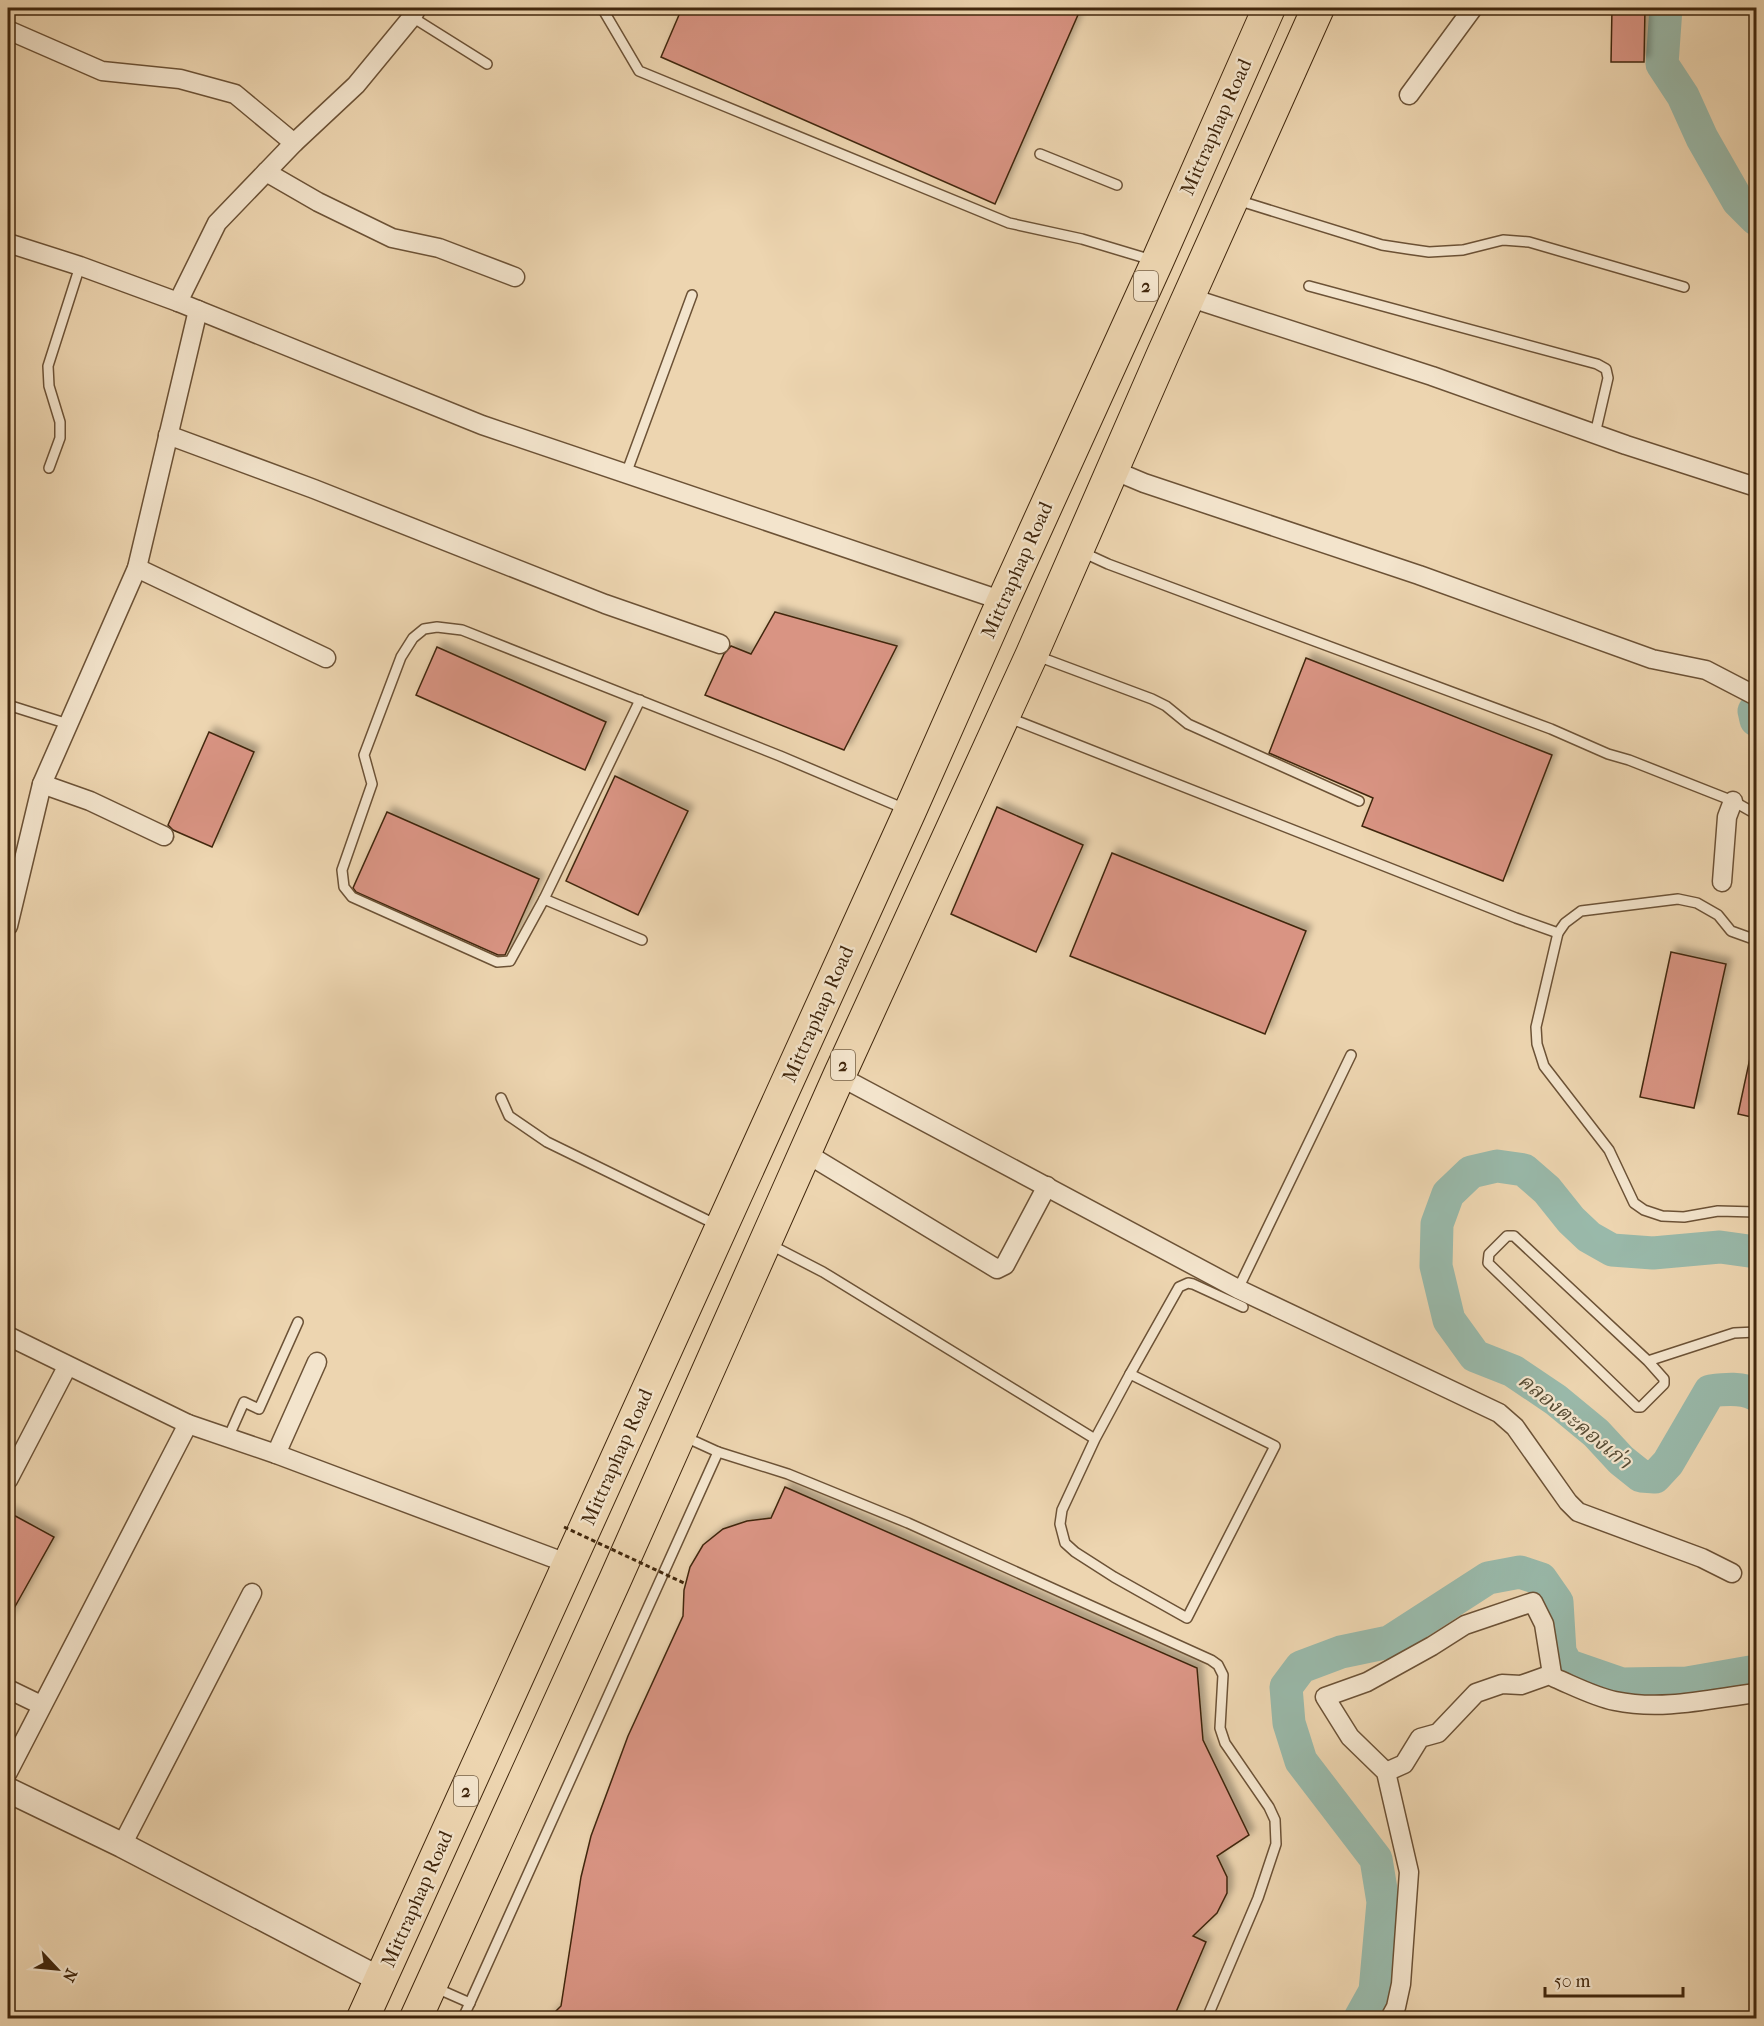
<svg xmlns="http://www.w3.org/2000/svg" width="1764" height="2026" font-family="'IM FELL French Canon','Noto Serif Thai',serif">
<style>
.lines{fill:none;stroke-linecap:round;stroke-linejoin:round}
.river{stroke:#99b9aa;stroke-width:33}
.building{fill:#d99483;stroke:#41270d;stroke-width:1.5;filter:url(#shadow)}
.service-casing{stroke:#6c5236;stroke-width:12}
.minor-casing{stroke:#6c5236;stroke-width:21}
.tertiary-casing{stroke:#6c5236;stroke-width:27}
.trunk-casing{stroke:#41270d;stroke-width:34}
.service{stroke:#f3e4cc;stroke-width:9}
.minor{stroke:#f3e4cc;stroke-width:18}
.tertiary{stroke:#f3e4cc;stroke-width:24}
.trunk{stroke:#edd5b0;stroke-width:32}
.path-bridge{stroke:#41270d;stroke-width:3;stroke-dasharray:4.5 3;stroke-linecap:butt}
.labels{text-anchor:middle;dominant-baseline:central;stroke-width:4.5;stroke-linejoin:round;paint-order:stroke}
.shield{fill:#f3e4cc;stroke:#766046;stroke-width:1.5}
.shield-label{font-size:18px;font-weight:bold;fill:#41270d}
.street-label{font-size:20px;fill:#41270d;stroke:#f3e4cc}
.water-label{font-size:21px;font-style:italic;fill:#574c34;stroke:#f3e4cc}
</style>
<defs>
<filter id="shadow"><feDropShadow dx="5.5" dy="-5.5" stdDeviation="3" flood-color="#0004"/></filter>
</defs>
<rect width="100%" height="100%" fill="#edd5b0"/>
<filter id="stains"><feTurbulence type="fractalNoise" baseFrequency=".00333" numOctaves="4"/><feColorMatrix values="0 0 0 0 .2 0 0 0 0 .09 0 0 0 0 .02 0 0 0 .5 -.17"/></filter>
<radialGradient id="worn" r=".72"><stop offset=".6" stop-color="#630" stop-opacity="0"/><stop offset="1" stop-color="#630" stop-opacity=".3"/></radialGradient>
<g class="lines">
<g class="river">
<path d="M1666,8L1662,64L1683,96L1702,138L1738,201L1756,219"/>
<path d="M1754,711L1756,720"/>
<path d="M1756,1252L1720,1247L1653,1253L1612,1250L1589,1237L1571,1220L1547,1190L1524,1170L1497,1166L1471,1172L1448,1194L1437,1224L1436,1266L1449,1320L1475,1356L1513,1371L1556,1400L1596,1433L1621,1460L1641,1476L1655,1477L1668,1463L1710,1391C1725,1389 1743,1387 1756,1395"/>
<path d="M1360,2018L1375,1991L1383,1902L1376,1859L1301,1761L1289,1723L1286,1687L1301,1667L1341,1652L1389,1642L1488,1578L1520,1572L1541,1579L1557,1602L1560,1652L1567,1665L1622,1684L1687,1683L1756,1671"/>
</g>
</g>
<g class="building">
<path d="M682,8H1081L995,204L661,57Z"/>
<path d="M1612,8H1645L1644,62H1611Z"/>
<path d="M775,612L897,646L844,750L705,695L724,654L731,646L751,654Z"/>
<path d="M437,647L606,722L585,770L416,695Z"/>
<path d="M1306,658L1552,755L1503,881L1362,826L1373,798L1269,753Z"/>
<path d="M209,732L254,752L212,847L173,830L168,825Z"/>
<path d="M615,776L688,811L638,915L566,881Z"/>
<path d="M997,807L1083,845L1036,952L951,914Z"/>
<path d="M387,812L539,879L505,955H498L356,892L353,888Z"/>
<path d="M1112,853L1306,931L1265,1034L1070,956Z"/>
<path d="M1671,952L1726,964L1694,1108L1640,1097Z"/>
<path d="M1750,1058L1756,1059V1118L1738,1114Z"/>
<path d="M785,1487L1197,1668L1203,1740L1249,1835L1217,1856L1227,1877V1893L1217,1913L1193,1936L1206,1942L1173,2019H548L561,2006L581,1877L591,1836L628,1736L683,1616L684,1590L690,1567L703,1545L723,1529L747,1521L771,1518Z"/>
<path d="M8,1512L54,1537L8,1619Z"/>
</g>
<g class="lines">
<g class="service-casing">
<g id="service">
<path d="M602,8L639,71L1009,223L1082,239L1152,260"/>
<path d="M412,17L487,64"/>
<path d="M1040,154L1117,185"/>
<path d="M1237,200L1382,245L1408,249L1429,252L1463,250L1503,240L1529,242L1684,287"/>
<path d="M1309,286L1597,364L1606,369L1608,378L1595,434"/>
<path d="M49,468L60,438V422L49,386L48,366L80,266"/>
<path d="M626,474L692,295"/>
<path d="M1082,552L1108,564L1551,729L1608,754L1629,760L1733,801L1756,814"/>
<path d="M1037,656L1152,699L1166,706L1188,724L1359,801"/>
<path d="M8,705L68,724"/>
<path d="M1007,717L1516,918L1558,933"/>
<path d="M544,899L640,700"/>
<path d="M642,940L544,899L510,961L497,962L352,897L344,887L342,870L372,784L364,755L401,657L413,638L424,629L437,627L462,630L780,756L905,809"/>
<path d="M1756,940L1731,931L1718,915L1697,903L1678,899L1581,911L1565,923L1558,933L1536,1027L1537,1044L1544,1066L1609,1150L1634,1203L1644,1210L1662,1216L1684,1217L1718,1211L1756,1212"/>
<path d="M501,1098L509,1116L547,1142L717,1225"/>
<path d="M769,1244L823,1272L1095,1439L1130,1374L1275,1446L1187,1618L1114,1577L1075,1552L1065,1543L1060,1524L1062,1510L1095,1439"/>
<path d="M1238,1289L1351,1055"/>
<path d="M1648,1361L1664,1379V1384L1641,1407H1637L1488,1263L1489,1254L1507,1236H1514L1648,1361L1734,1333L1756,1332"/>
<path d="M1130,1374L1179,1287L1188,1283L1193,1284L1243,1307"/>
<path d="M683,1436L718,1452L788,1474L908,1523L1211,1660L1218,1665L1223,1675L1220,1728L1225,1743L1269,1807L1275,1820L1276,1844L1258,1898L1207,2018"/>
<path d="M228,1438L244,1402L259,1409L298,1322"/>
<path d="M436,1988L470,2003"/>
<path d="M463,2018L718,1452"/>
</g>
</g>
<g class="minor-casing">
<g id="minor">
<path d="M8,30L102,71L180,79L235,94L294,143"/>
<path d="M1409,95L1473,8"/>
<path d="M266,172L318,202L392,238L439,248L515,277"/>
<path d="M8,243L80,266L178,302L482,425L1003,601"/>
<path d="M1188,297L1432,376L1626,445L1756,487"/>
<path d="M178,302L217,223L294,143L356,85L412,17L417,8"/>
<path d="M168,435L314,489L605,604L720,644"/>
<path d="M1113,470L1144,483L1419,575L1652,659L1706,670L1756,696"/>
<path d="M137,568L326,658"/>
<path d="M42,784L90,801L164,836"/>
<path d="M1722,882L1727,817L1733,801"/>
<path d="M8,926L42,784L137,568L198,310"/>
<path d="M839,1076L1238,1289L1499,1413L1515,1427L1568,1502L1578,1512L1702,1558L1732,1573"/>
<path d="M804,1152L997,1269L1005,1265L1047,1186"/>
<path d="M8,1336L188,1424L276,1454L569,1564"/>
<path d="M276,1454L317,1362"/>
<path d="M8,1480L67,1367"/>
<path d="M8,1689L41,1705"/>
<path d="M8,1772L188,1424"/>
<path d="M1386,1772L1404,1764L1420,1738L1438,1733L1476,1693L1502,1684L1521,1685L1552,1674"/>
<path d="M122,1845L252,1593"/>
<path d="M1390,2018L1396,2007L1401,1984L1409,1872L1386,1772L1350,1737L1325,1697L1367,1682L1432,1646L1465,1625L1533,1602L1544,1624L1552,1674L1555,1678C1574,1686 1595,1697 1615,1701C1663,1711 1709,1699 1756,1693"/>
</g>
</g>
<g class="tertiary-casing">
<path id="tertiary" d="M8,1790L122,1845L381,1980"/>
</g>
<g class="trunk-casing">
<g id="trunk">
<path d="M363,2018L910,811L1003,601L1157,262L1269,8"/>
<path d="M416,2018L615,1580L839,1076L1032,654L1163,354L1318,8"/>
</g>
</g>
<use href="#service" class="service"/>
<use href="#minor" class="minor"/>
<use href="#tertiary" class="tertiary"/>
<use href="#trunk" class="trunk"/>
<path class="path-bridge" d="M564,1527L686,1584"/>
</g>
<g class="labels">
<g class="shield">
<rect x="1134" y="271" width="24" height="30" rx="4.5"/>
<rect x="831" y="1050" width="24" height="30" rx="4.5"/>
<rect x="454" y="1776" width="24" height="30" rx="4.5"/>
</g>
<g class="shield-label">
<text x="1146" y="286">2</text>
<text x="843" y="1065">2</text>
<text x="466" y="1791">2</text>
</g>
<g class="street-label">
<text transform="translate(1216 127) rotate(-66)">Mittraphap Road</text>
<text transform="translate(1017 570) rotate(-66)">Mittraphap Road</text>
<text transform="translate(818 1014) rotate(-66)">Mittraphap Road</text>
<text transform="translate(617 1457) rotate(-66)">Mittraphap Road</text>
<text transform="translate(417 1899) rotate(-66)">Mittraphap Road</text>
</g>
<g class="water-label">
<text transform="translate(1575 1421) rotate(39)">คลองตะคองเก่า</text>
</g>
</g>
<rect width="1764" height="2026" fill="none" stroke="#edd5b0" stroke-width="30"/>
<rect x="9" y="9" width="1746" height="2008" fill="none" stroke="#41270d" stroke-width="3"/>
<rect x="15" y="15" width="1734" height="1996" fill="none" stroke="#41270d" stroke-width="1.5"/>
<g transform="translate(57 1969) rotate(116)" stroke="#f3e4cc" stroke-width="4.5" paint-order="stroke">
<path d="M0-4.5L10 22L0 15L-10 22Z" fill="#41270d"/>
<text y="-9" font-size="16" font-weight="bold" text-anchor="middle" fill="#41270d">N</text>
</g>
<path d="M1545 1987v9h138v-9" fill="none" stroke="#41270d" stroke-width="3"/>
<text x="1554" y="1987" font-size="18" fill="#41270d" stroke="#f3e4cc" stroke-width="4.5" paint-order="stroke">50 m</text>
<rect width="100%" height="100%" filter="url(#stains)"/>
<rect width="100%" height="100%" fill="url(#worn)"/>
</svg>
